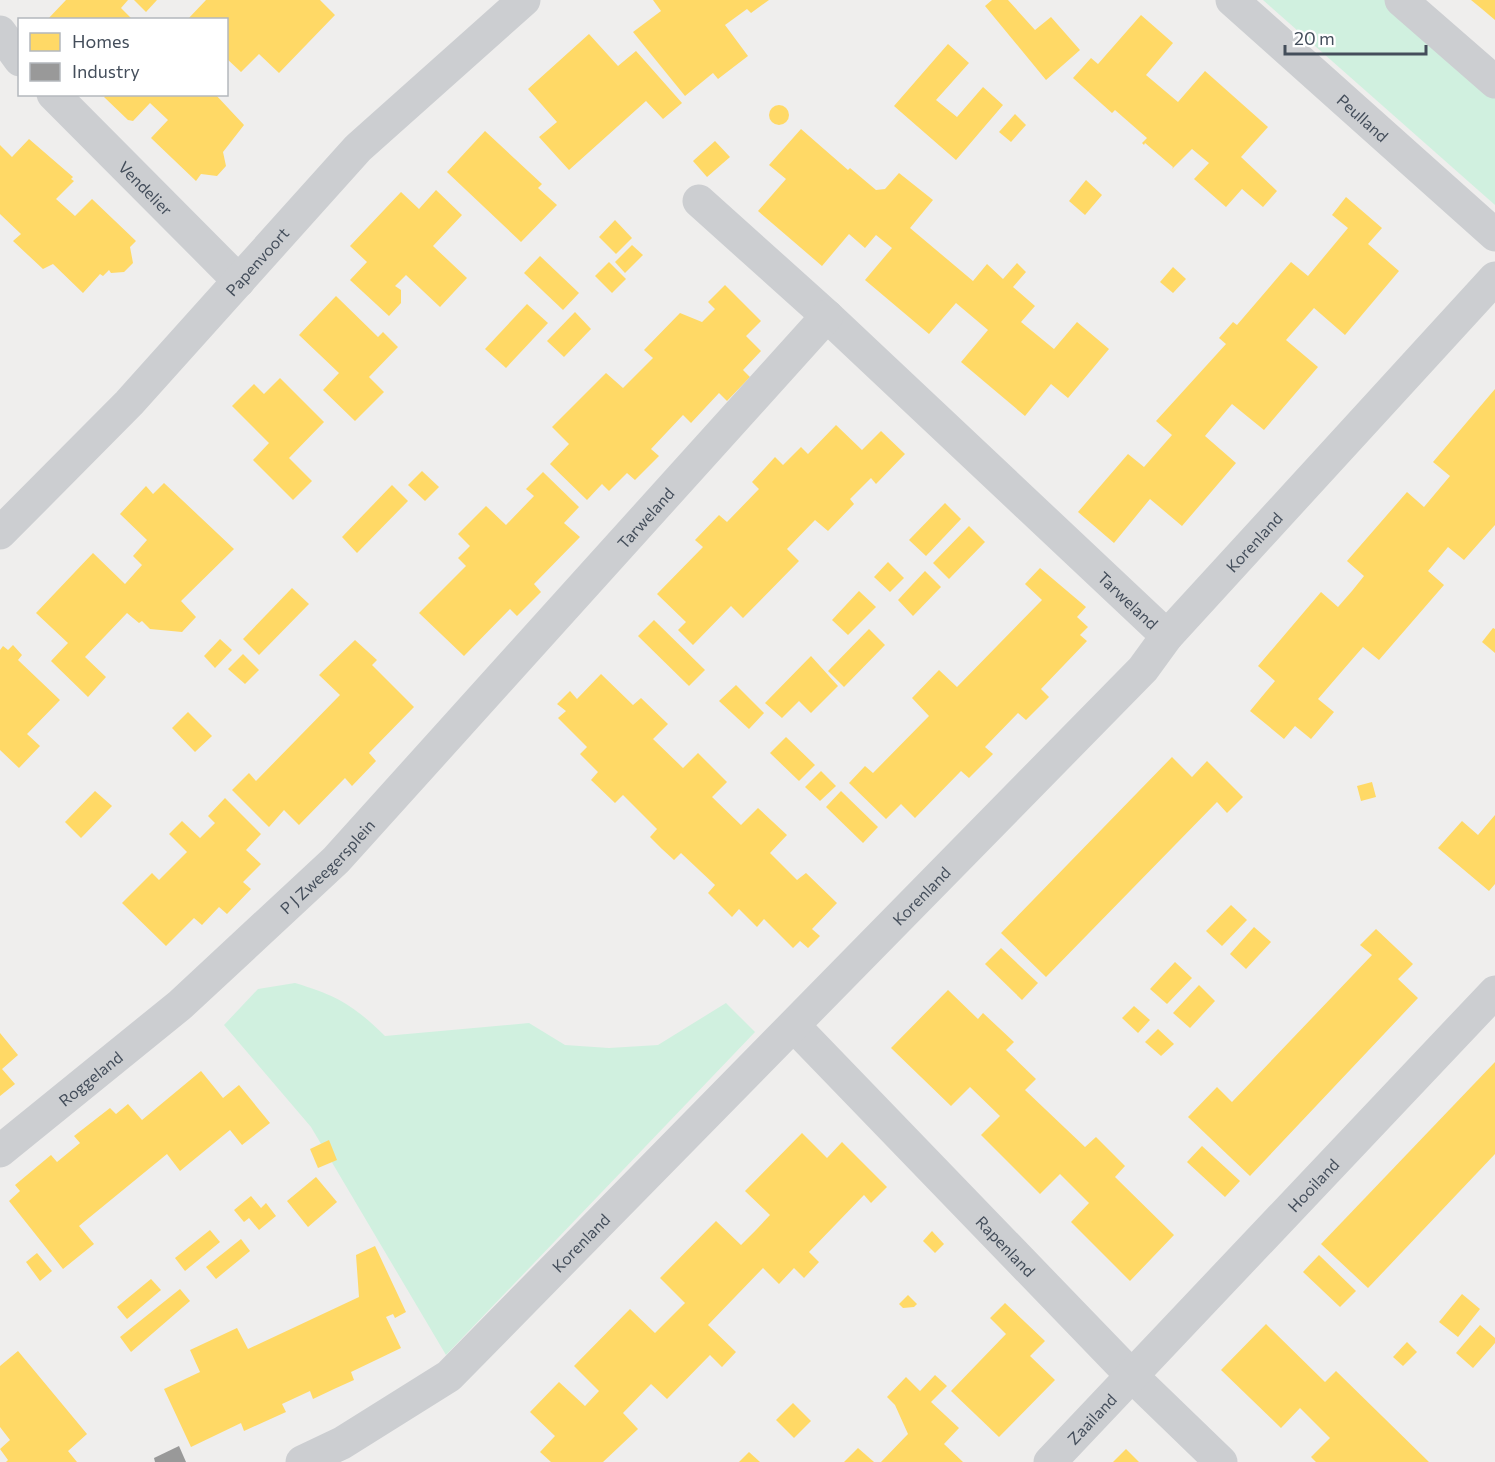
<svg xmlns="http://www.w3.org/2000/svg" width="1495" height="1462" font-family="Commissioner,sans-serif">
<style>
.green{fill:#d0f0df}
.homes{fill:#ffd966}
.industry{fill:#999}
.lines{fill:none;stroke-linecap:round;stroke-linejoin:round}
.minor{stroke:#ccced1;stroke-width:33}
.labels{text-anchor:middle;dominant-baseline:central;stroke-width:6;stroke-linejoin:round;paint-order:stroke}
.street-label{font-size:16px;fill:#444e5b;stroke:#fff}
</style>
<rect width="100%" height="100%" fill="#efeeed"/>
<g class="green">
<path d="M1263,0H1387L1495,94V205Z"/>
<path d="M295,983C338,996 353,1005 385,1036L529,1023L565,1045L609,1048L658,1045L726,1003L755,1032L446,1355L311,1127L224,1025L258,989Z"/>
</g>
<g class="homes">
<path d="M66,0H128L121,8L133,20H47Z"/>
<path d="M134,0H157L146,12Z"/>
<path d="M206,0H320L335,15L279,73L259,54L241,72L226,58V20H187Z"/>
<path d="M653,0H769L751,13L747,9L725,25L748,56L718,79L713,73L685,96L633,32L661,11Z"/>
<path d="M992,0H1008L1035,30L1051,17L1080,50L1046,80L985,6Z"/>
<path d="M1471,0H1495V20L1482,9Z"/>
<path d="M1141,15L1173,43L1146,75L1178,102L1205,71L1268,127L1241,157L1257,172L1249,181L1257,172L1277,191L1263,207L1242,189L1226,207L1194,179L1209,163L1192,149L1172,169L1173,167L1145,143L1144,145L1142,143L1147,138L1115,110L1112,113L1073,78L1091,58L1098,64Z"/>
<path d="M589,34L618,66L636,51L682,103L663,119L646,101L569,170L539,137L557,122L528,89Z"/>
<path d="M948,44L969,63L936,100L957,117L983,87L1003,105L956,160L894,106Z"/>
<path d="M107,94H215L244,125L223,152L226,166L217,176L201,174L196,181L151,138L168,120L150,103L133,121L128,120L104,97Z"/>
<circle cx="779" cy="115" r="10"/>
<path d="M1015,114L1026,125L1011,142L999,132Z"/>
<path d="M801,129L848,170L850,168L876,190L885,189L899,173L933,200L910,228L973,281L987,264L1003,279L1017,263L1026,272L1013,287L1035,306L1021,322L1054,349L1077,322L1109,349L1068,398L1051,384L1025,416L961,362L988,330L956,303L929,334L865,280L892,248L876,235L865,248L849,234L822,266L758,211L786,179L769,165Z"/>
<path d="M485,131L542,184L538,188L557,205L521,242L447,172Z"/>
<path d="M29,139L73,177L71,179L74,181L56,199L75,216L92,199L136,241L130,247L133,263L124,272L111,273L109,270L103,276L100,274L83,293L53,264L43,269L13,241L21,234L0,214V145L12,157Z"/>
<path d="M715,141L730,157L707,177L693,161Z"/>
<path d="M1086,180L1102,195L1085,215L1069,201Z"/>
<path d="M436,190L462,215L433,246L467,278L440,307L406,275L395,286L401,290V303L389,316L350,280L367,262L350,246L401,192L419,209Z"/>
<path d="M1346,197L1382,228L1368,244L1399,271L1345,335L1314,308L1286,340L1318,367L1264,430L1232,404L1205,436L1236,463L1182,526L1150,499L1114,543L1078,512L1128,454L1144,467L1172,435L1156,421L1226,344L1219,338L1233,322L1237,325L1291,262L1308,276L1348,228L1332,215Z"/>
<path d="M615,220L632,238L616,254L599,237Z"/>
<path d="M632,245L643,255L625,273L615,262Z"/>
<path d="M540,256L579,293L563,310L524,273Z"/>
<path d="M609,262L626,279L612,293L595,276Z"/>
<path d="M1173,267L1186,279L1173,293L1160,282Z"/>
<path d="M725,285L761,321L746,336L761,351L743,370L750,377L727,401L719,393L691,423L683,415L651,449L659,456L635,480L627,473L609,491L602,484L587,500L550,464L569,444L552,427L606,373L623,388L653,358L644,350L680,313L702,322L715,309L708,302Z"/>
<path d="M336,296L378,337L383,332L398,347L369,377L384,392L355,421L323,390L339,373L299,335Z"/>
<path d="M527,304L548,323L506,368L485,349Z"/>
<path d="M575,312L591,329L564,357L547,341Z"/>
<path d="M280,378L324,422L289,458L312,481L293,500L253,460L269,443L232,406L254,384L264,394Z"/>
<path d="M1495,389V525L1464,560L1448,547L1428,571L1444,585L1379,660L1363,647L1343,670L1318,699L1334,712L1311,739L1295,726L1284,739L1250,711L1275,681L1258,666L1321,592L1338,607L1352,591L1364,576L1347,561L1407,492L1424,507L1450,476L1433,462Z"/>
<path d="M836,425L862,450L881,431L905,454L876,484L871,478L850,499L854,504L828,531L815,520L787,549L799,561L743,618L731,606L693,645L678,630L686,622L657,594L703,547L695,540L719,515L727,522L759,489L752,482L775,457L783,465L801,447L808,454Z"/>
<path d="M422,471L439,487L425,501L408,485Z"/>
<path d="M543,472L579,507L564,523L580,537L534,584L541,592L517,616L510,609L464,656L419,613L466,566L458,558L470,546L458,534L486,506L506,525L534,496L526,489Z"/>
<path d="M164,483L234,549L181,601L196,617L182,632L150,629L142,621L139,623L127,613L85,657L106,677L88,697L51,661L68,643L36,613L93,553L125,584L142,565L133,556L147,540L120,514L146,486L153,494Z"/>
<path d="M392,485L408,501L357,553L342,537Z"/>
<path d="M945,503L961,519L926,556L909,540Z"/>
<path d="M969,526L985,542L949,579L933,563Z"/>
<path d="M888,562L904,578L890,592L874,577Z"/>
<path d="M1040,568L1086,607L1077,617L1088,627L1080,635L1087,641L1041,689L1049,697L1026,720L1018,713L985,747L993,754L969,778L961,771L915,818L901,804L886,819L849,783L865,766L873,773L929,716L912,698L939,670L957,687L1042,600L1025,584Z"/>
<path d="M925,571L941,587L913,616L898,600Z"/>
<path d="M292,588L309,604L259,655L243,639Z"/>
<path d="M859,591L876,607L848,635L832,620Z"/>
<path d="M654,620L705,670L689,686L638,636Z"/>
<path d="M1493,628L1495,629V653L1482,642Z"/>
<path d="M869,629L885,645L844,687L828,671Z"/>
<path d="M220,639L232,650L215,668L204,656Z"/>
<path d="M355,640L377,660L372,665L414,707L369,753L376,761L352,786L345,778L299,825L284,810L269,827L232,790L249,773L256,781L340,695L319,675Z"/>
<path d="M13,645L22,655L18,660L60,700L27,734L40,746L19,768L0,750V650L3,646L8,650Z"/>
<path d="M243,654L259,670L245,684L228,669Z"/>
<path d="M811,656L838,686L811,713L799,701L782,718L765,703Z"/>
<path d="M601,674L633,705L641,698L668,724L653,739L683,768L698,753L727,782L712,797L741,825L758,808L787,835L770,853L797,880L806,873L837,903L812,929L820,936L808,948L800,941L793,948L764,919L757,927L739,909L732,917L708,893L715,885L681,853L674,860L662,849L650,837L657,829L623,795L615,803L591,780L598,772L580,754L587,747L558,718L566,711L557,704L570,691L577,699Z"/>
<path d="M736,685L764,713L749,729L719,701Z"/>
<path d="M188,712L212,736L195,752L172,728Z"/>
<path d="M786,737L815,765L799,781L770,753Z"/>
<path d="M1172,757L1192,777L1207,761L1243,797L1227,813L1217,802L1046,977L1001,933Z"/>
<path d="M821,771L836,786L820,801L805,787Z"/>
<path d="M1372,782L1376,797L1361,801L1357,786Z"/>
<path d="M95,791L112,806L81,838L65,822Z"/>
<path d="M841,791L878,827L863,843L826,807Z"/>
<path d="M225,798L261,834L246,850L261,864L243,882L251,889L227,914L219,907L202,925L194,918L166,946L122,903L152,873L159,880L187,852L169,834L182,821L200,838L215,823L208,816Z"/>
<path d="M1495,815V884L1489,891L1438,848L1462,821L1478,835Z"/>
<path d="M1231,905L1247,920L1222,946L1206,931Z"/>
<path d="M1254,927L1271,942L1246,969L1230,954Z"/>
<path d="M1376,929L1413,964L1398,979L1418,998L1250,1176L1188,1117L1217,1087L1232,1102L1372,955L1360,945Z"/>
<path d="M1001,948L1038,983L1022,1000L985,964Z"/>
<path d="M1175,962L1192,978L1167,1004L1150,989Z"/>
<path d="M1199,985L1215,1001L1190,1028L1173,1013Z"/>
<path d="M948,990L978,1019L983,1013L1014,1042L1006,1050L1036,1079L1025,1090L1085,1147L1096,1137L1125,1166L1115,1177L1174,1235L1130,1281L1071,1222L1089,1203L1060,1174L1040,1194L981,1135L1000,1116L970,1087L951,1106L891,1048Z"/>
<path d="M1134,1006L1150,1020L1138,1033L1122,1018Z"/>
<path d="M1158,1029L1174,1044L1161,1056L1145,1042Z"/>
<path d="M0,1033L18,1055L2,1069L15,1084L0,1096Z"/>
<path d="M1495,1062V1154L1368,1288L1321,1244Z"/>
<path d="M201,1071L223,1098L239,1085L270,1123L242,1145L230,1130L180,1171L167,1154L79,1226L94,1244L63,1269L9,1201L20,1191L15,1185L51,1155L57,1162L80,1143L74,1136L110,1108L116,1114L128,1104L142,1120Z"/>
<path d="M802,1133L827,1158L842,1142L887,1187L871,1203L864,1195L809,1252L819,1262L804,1278L794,1268L779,1284L763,1268L708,1325L736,1352L722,1367L710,1355L667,1399L651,1384L623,1413L638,1429L603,1462H551L540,1452L555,1436L530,1412L559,1382L585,1406L599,1391L574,1366L630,1309L655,1333L685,1303L660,1278L716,1221L741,1245L756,1230L770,1215L745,1191Z"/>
<path d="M329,1140L337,1160L318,1168L310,1149Z"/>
<path d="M1202,1146L1240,1181L1225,1197L1187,1162Z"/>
<path d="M316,1177L337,1202L308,1227L287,1201Z"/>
<path d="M251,1196L261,1208L266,1203L276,1216L259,1230L249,1218L244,1222L234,1210Z"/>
<path d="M210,1230L220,1242L185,1271L175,1258Z"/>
<path d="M932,1231L944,1244L935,1253L923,1241Z"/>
<path d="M241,1239L250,1251L216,1279L206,1267Z"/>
<path d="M375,1246L406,1312L395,1318L393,1314L386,1317L401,1348L351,1372L354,1380L334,1389L313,1399L310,1391L282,1404L286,1412L244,1431L241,1423L191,1447L164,1389L200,1372L190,1350L237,1328L248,1349L359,1297L356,1255Z"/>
<path d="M37,1253L52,1271L40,1281L26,1262Z"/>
<path d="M1319,1255L1356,1291L1340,1307L1303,1272Z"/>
<path d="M151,1279L161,1290L127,1319L117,1307Z"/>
<path d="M180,1289L190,1301L131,1352L120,1337Z"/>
<path d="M1462,1294L1480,1309L1458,1337L1439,1322Z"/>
<path d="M908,1295L917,1304L914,1307L903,1308L899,1304Z"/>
<path d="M1005,1303L1045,1341L1030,1356L1055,1380L999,1437L951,1391L1006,1334L990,1318Z"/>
<path d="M1266,1324L1325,1382L1336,1371L1429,1462H1316L1311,1457L1330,1438L1300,1408L1281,1428L1221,1370Z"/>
<path d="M1480,1325L1495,1338V1343L1473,1368L1456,1353Z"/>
<path d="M1407,1342L1417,1352L1403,1366L1393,1357Z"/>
<path d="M18,1351L87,1434L68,1451L77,1462H6L8,1460L0,1449L10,1440L0,1427V1366Z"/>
<path d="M935,1375L947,1386L931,1402L959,1428L944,1444L963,1462H881L908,1434L895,1405L887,1397L906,1377L920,1391Z"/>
<path d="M793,1403L811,1421L794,1438L776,1420Z"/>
<path d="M858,1448L874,1462H844Z"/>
<path d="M1126,1449L1139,1462H1113Z"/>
<path d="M749,1452L760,1462H739Z"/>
</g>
<path class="industry" d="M179,1446L186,1462H155L154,1458Z"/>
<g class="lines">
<g class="minor">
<path id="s1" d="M1232,0L1495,235"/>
<path d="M1401,0L1495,82"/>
<path d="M0,32L20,60"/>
<path id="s2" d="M53,94L239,281"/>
<path id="s3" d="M699,201L827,316L1167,636"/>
<path id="s4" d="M0,533L129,403L358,148L524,0"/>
<path id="s5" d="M795,1027L1133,1377L1221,1462"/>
<path id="s6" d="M0,1151L180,1005L336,860L827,316"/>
<path id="s7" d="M302,1462L342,1443L449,1376L1143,669L1167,636L1495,278"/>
<path id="s8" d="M1050,1462L1495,992"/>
</g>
</g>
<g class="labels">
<g class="street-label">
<text stroke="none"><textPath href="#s1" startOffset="176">Peulland</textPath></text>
<text stroke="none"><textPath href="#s2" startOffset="132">Vendelier</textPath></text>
<text stroke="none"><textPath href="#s4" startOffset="374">Papenvoort</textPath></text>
<text stroke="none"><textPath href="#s6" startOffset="906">Tarweland</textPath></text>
<text stroke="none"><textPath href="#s7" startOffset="1330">Korenland</textPath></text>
<text stroke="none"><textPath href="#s3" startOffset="586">Tarweland</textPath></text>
<text stroke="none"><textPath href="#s6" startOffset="434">P J Zweegersplein</textPath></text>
<text stroke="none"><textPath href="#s7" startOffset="844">Korenland</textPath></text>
<text stroke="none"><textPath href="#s6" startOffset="116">Roggeland</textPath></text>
<text stroke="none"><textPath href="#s8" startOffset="382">Hooiland</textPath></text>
<text stroke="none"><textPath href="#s7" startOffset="358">Korenland</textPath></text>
<text stroke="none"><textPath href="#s5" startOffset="304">Rapenland</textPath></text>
<text stroke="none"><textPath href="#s8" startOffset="60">Zaailand</textPath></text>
</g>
</g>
<rect x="18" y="18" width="210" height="78" fill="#ffffff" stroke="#b4b8bd" stroke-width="1.5"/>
<rect x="30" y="33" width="30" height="18" fill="#ffd966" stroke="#b4b8bd" stroke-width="1.5"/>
<text x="72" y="48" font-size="18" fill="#444e5b">Homes</text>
<rect x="30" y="63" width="30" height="18" fill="#999999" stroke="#b4b8bd" stroke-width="1.5"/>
<text x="72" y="78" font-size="18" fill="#444e5b">Industry</text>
<path d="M1285 45v9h141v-9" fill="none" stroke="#444e5b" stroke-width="3"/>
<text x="1294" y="45" font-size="18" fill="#444e5b" stroke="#ffffff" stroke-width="4.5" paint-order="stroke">20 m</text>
</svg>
